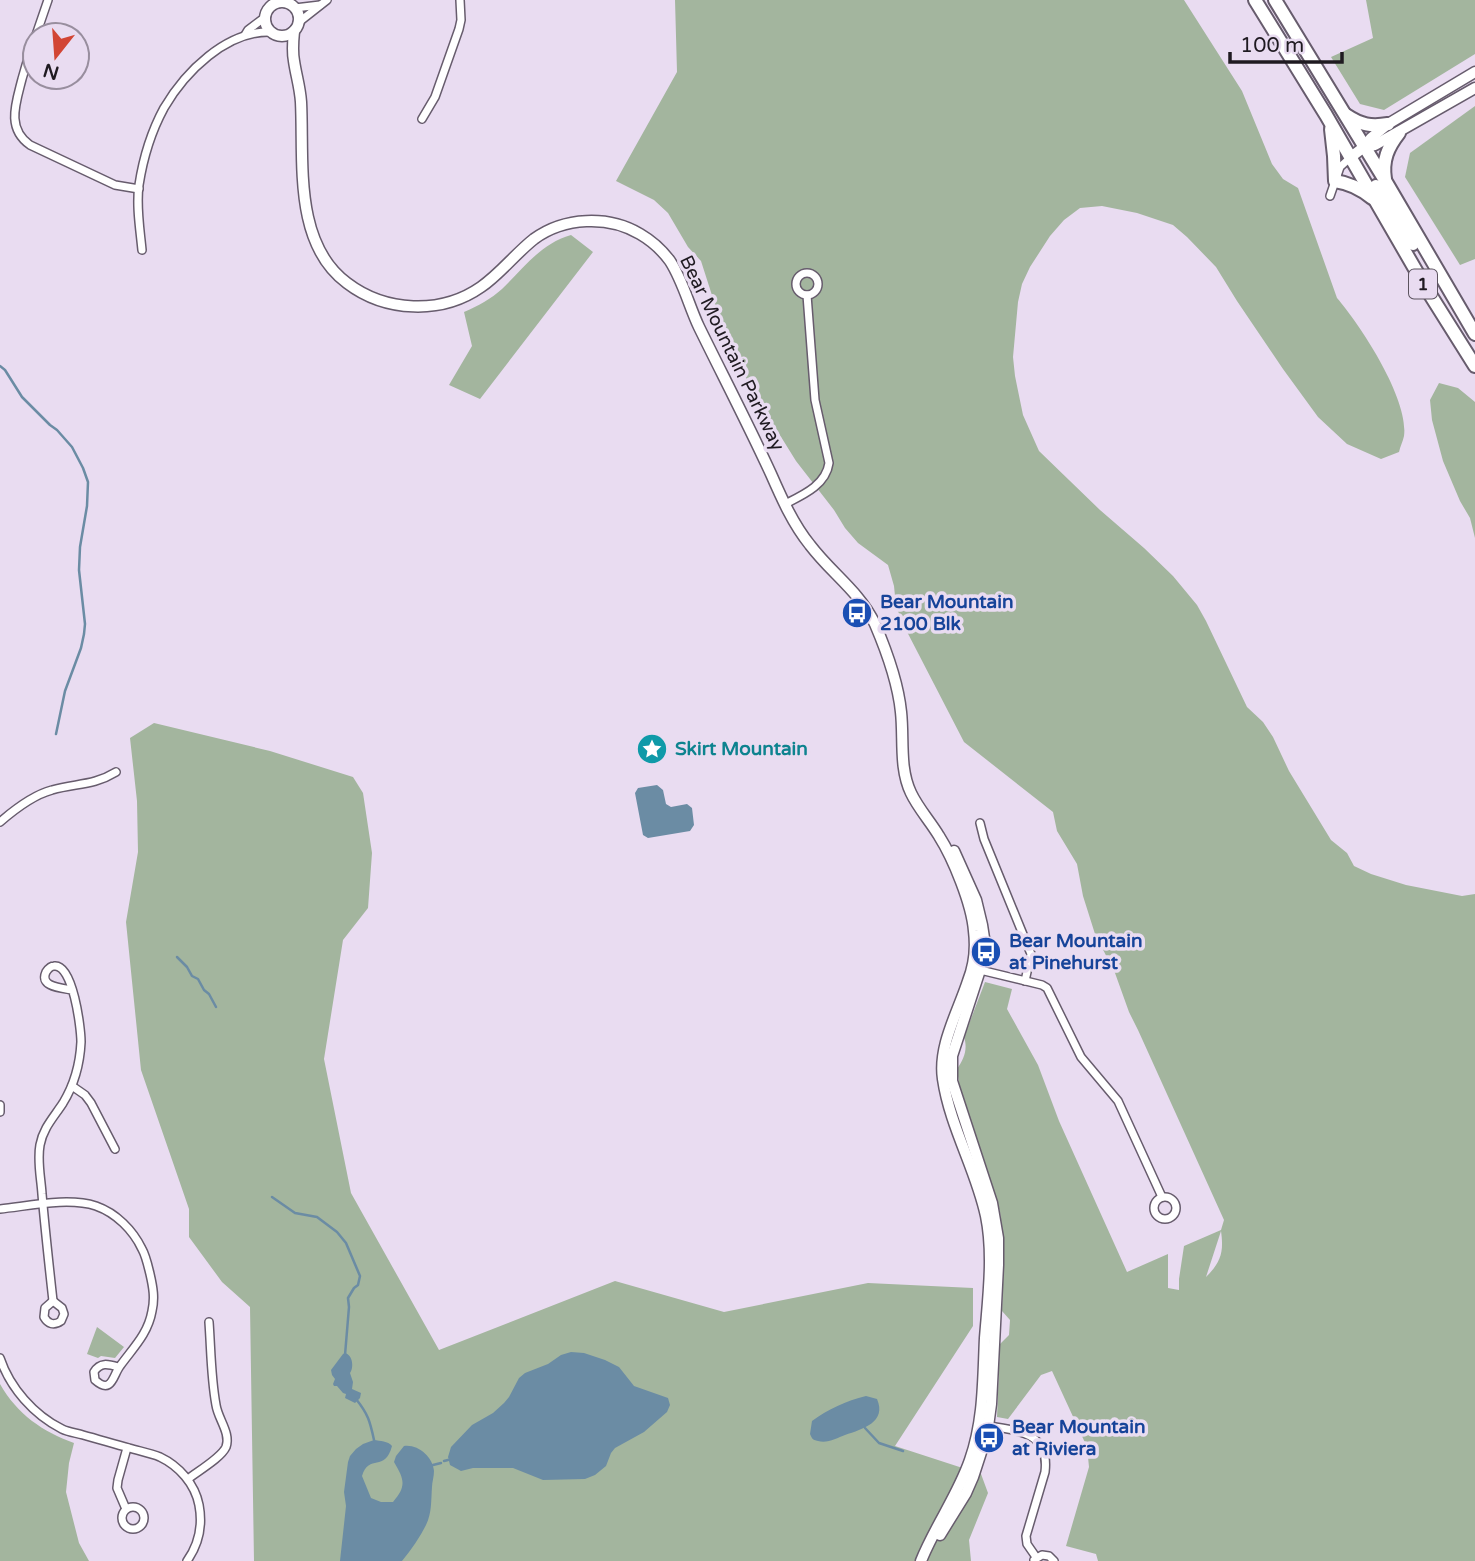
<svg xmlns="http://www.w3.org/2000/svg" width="1475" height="1561" font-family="'Varela Round',sans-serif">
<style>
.green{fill:#a3b59e;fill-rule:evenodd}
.water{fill:#6b8ca4}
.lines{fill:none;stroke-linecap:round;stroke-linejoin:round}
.stream{stroke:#6b8ca4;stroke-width:2.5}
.street-casing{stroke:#675c6d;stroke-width:10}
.secondary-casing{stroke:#675c6d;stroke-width:13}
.highway-casing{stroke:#675c6d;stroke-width:16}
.street{stroke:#fff;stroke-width:7}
.secondary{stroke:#fff;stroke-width:10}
.highway{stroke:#fff;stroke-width:12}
.labels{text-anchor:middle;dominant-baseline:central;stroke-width:7;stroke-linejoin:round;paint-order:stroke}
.shield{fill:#e9dcf1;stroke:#5c545f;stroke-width:2}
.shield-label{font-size:18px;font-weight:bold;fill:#1f1a21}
.street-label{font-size:19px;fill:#1f1a21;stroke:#e9dcf1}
.transit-label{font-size:19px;font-weight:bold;fill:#164399;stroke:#e9dcf1;text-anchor:start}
.culture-label{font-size:19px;font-weight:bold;fill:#0d838f;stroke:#e9dcf1;text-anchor:start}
</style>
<rect width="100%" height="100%" fill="#e9dcf1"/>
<g class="green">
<path d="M675,0H1184L1242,91L1272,164L1283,179L1298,188L1337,298C1361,326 1409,399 1404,436C1403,441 1400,447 1399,452L1381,459L1347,444L1318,417L1283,369L1237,301L1216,267L1187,237L1173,225L1137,213L1102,206L1080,208L1064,220L1050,236L1030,267L1022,284L1018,302L1013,357L1015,376L1023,415L1039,451L1100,510L1144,548L1173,576L1197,605L1206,621L1247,707L1263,722L1273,737L1289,771L1331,840L1347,853L1354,866L1371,874L1406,885L1462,896L1475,894V1561H1098L1096,1554L1066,1546L1089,1467L1087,1447L1052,1371L1041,1375L1008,1419L997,1417L1000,1344L1009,1335L1010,1320L1002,1311L1004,1254L1000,1212L960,1090L957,1069C964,1059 968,1049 964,1037L985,982L1012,989L1007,1009L1038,1065L1059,1121L1127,1272L1168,1254V1288L1179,1290V1279L1184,1246L1221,1230L1224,1220L1138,1030L1129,1012L1115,973L1095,934L1083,896L1077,864L1057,831L1053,812L964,742L903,624L896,606L894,586L888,565L858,543L845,528L834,510L796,461L750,387L718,314L701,261L688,247L668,213L654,200L616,181L677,72ZM1221,1231C1224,1252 1221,1262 1206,1277Z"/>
<path d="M1366,0H1475V54L1384,110L1360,104L1331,57L1373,38Z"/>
<path d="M1475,106V259L1460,265L1405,177L1410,153Z"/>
<path d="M571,235L593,252L480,399L449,385L472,346L464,312C478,306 491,299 502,289C524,268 540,244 571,235Z"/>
<path d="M1439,383L1458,388L1475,402V538L1470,518L1460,501L1443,461L1432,420L1430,400Z"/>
<path d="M154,723L270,751L353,777L363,793L372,853L368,908L343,940L324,1059L351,1193L439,1350L615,1281L724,1312L868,1283L973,1288V1326L895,1446L981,1474L988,1493L969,1540L971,1561H254L250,1307L222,1282L189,1237V1209L141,1070L126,922L138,852L137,801L130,738Z"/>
<path d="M97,1327L124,1347L115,1358L101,1356L98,1358L87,1354Z"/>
<path d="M0,1384C17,1414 43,1432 74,1443L69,1463L66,1492L79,1543L89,1561H0Z"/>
</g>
<g class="water">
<path d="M657,785L663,790L666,804L671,807L687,804L692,808L694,825L690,831L648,838L643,835L635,793L638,788Z"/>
<path d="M571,1352L584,1353L605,1360L619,1367L634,1386L668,1398L670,1405L667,1412L644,1432L615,1448L611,1453L606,1466L595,1475L585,1479L543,1480L513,1468H473L461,1471L450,1465L448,1457L451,1447L472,1425L493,1413L504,1403L509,1397L519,1378L525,1373L548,1364L561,1355Z"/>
<path d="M345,1353C353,1355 354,1368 350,1373L353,1382L352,1389L361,1393L360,1398L355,1403L345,1398L346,1394L343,1393L337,1386H334L333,1384L335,1379L332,1375L331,1370L343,1354Z"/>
<path d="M866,1396L877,1399C887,1422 863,1429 845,1435C837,1438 827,1444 818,1441C812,1440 812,1438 810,1434L812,1421C828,1409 846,1401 866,1396Z"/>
<path d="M374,1440C380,1441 388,1441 392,1446C385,1473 369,1453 362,1476L371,1498L381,1502H393C407,1486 404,1479 394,1462L396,1456L404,1446C418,1444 433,1457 434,1471C434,1477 432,1482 432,1487C431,1500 432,1513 426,1525C420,1537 411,1550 402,1561H340L346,1506L344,1492L348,1462L350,1456L356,1449L363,1444Z"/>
</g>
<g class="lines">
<g class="stream">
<path d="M0,366L5,370L22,397L50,425L57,430L72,447L83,468L88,482L87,506L80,547L79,570L85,624L84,634L81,648L65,691L56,734"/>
<path d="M177,957L187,967L192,976L198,979L204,990L209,994L216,1007"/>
<path d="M272,1197L295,1213L317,1217L337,1232L346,1243L360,1276L358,1285L354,1288L348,1298L349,1307L345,1355"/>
<path d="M356,1399C368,1414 370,1421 374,1440"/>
<path d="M865,1428L879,1443L903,1451"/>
<path d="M444,1461L448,1460"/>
<path d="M433,1465L441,1463"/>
</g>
<g class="street-casing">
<g id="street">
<path d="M295,8L320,5"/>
<path d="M299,22L327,0"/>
<path d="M36,35L48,0"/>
<path d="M245,35L248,30L264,18"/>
<path d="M35,37C30,51 26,65 22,79C16,103 6,128 30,145L115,185L139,189"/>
<path d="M422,119L435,97L459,29L461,20L460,0"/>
<path d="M1330,196L1340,167L1351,157"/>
<path d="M142,250C140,229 136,206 139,185C143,159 151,132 164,108C185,72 226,31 270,32"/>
<circle cx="807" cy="284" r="11"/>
<path d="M785,504C803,495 826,485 829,463L815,400L807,295"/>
<path d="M0,822C15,809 33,795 52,790C76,783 93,786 116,772"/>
<path d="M980,823L984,839L1031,954L1025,981"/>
<path d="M976,969L1042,985L1047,988L1081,1057L1118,1101L1162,1197"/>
<path d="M72,1086L85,1095L91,1103L115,1149"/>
<path d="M0,1105V1112"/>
<circle cx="1165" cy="1208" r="11"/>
<path d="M0,1209C29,1206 68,1197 96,1206C116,1213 133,1230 142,1249C146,1256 148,1266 150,1274C153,1287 155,1298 152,1311C148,1334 133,1348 120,1366C113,1375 112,1395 95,1380L94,1372C100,1362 108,1364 118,1367"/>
<path d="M53,1301C49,1265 45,1229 42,1194C41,1178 37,1161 40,1145C43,1128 54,1117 63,1103C74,1085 80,1063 81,1042C81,1028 73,963 54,966C50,966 48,969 46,972C39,987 62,988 72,990"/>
<path d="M53,1301L62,1308L64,1314L61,1321C54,1326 48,1324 44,1317L45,1308Z"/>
<path d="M0,1358C10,1388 34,1415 62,1429C68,1432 76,1433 83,1435C98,1439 114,1444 129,1448C139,1451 150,1453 160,1457C179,1466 195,1484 199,1505C203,1526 199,1544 187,1561"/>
<path d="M984,1425C1015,1431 1050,1430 1045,1472L1026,1536L1027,1544L1036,1557"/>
<path d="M188,1479C198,1471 221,1458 226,1447C231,1433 218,1419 216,1405C211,1378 211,1350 209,1322"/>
<circle cx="133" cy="1518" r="11"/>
<path d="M126,1509L117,1488L118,1480L127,1448"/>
<path d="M1034,1560L1042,1555L1049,1556L1054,1561"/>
</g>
</g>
<g class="secondary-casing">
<g id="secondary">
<circle cx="282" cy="19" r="17"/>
<path d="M294,31C293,41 292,51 294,61C296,75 300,87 301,102C304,161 293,243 347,283C385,312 441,315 481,287C500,274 515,254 534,239C564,217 608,215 640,234C652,241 662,250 670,261C683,281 689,306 699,327C723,376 748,424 771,474C782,499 793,524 810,545C832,574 859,591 875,624C887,652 898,682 901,712C904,739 899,768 911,793C918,808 930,821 939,836C953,858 972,904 974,931C976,947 974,966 968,981C958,1012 938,1046 943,1079C950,1127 976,1169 986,1216C994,1255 988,1299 985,1338C983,1380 984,1420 970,1460C958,1495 935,1526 921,1561"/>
<path d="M1364,147L1375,145L1475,88"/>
<path d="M1351,157L1364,147L1371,138L1388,124L1475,72"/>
<path d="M940,1535L966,1493L973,1477L987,1434L991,1404L998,1265V1238L992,1203L952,1081V1056L980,970L984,938L982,925L976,900L954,851"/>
</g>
</g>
<g class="highway-casing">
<g id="highway">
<path d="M1255,0L1326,115L1426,288L1475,366"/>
<path d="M1275,0L1386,182L1475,334"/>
<path d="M1346,115C1361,125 1371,127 1388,124"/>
<path d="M1331,129L1334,156L1335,181C1349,183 1360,188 1372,198"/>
<path d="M1385,179C1382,160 1388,147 1399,133"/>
<path d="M1376,186L1413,244"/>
</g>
</g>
<use href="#street" class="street"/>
<use href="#secondary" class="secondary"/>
<use href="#highway" class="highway"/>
</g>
<defs>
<g id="bus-disc" transform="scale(1.575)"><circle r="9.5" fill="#1a4fb4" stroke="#e9dcf1"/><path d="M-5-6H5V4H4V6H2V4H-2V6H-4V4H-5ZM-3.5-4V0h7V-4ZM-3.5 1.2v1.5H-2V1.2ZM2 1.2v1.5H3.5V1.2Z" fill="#fff"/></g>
<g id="sight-disc" transform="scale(1.575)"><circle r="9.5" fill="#0f9aa8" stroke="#e9dcf1"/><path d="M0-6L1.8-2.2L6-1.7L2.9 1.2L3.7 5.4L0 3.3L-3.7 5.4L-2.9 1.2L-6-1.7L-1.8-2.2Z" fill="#fff"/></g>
</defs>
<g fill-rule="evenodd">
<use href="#bus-disc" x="857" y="613"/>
<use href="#sight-disc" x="652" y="749"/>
<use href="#bus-disc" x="986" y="952"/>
<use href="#bus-disc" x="989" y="1438"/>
</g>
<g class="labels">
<rect class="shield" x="1409" y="269.5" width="28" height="29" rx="5"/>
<g class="shield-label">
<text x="1423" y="284">1</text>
</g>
<g class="street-label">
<text transform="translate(732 353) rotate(64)">Bear Mountain Parkway</text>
</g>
<g class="transit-label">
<text x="880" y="602">Bear Mountain<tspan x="880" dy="22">2100 Blk</tspan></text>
<text x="1009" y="941">Bear Mountain<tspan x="1009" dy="22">at Pinehurst</tspan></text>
<text x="1012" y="1427">Bear Mountain<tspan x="1012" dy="22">at Riviera</tspan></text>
</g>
<g class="culture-label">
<text x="675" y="749">Skirt Mountain</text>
</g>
</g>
<g transform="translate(56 56) rotate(197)"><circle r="33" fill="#e9dcf1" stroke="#988e9e" stroke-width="2"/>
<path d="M0-5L12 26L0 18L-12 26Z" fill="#d24534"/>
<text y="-10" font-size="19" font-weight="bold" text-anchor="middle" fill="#1f1a21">N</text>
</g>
<path d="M1230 52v10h112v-10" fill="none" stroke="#1f1a21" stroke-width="3.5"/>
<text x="1240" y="52" font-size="21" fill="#1f1a21" stroke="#e9dcf1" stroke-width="5" paint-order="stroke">100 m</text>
</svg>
